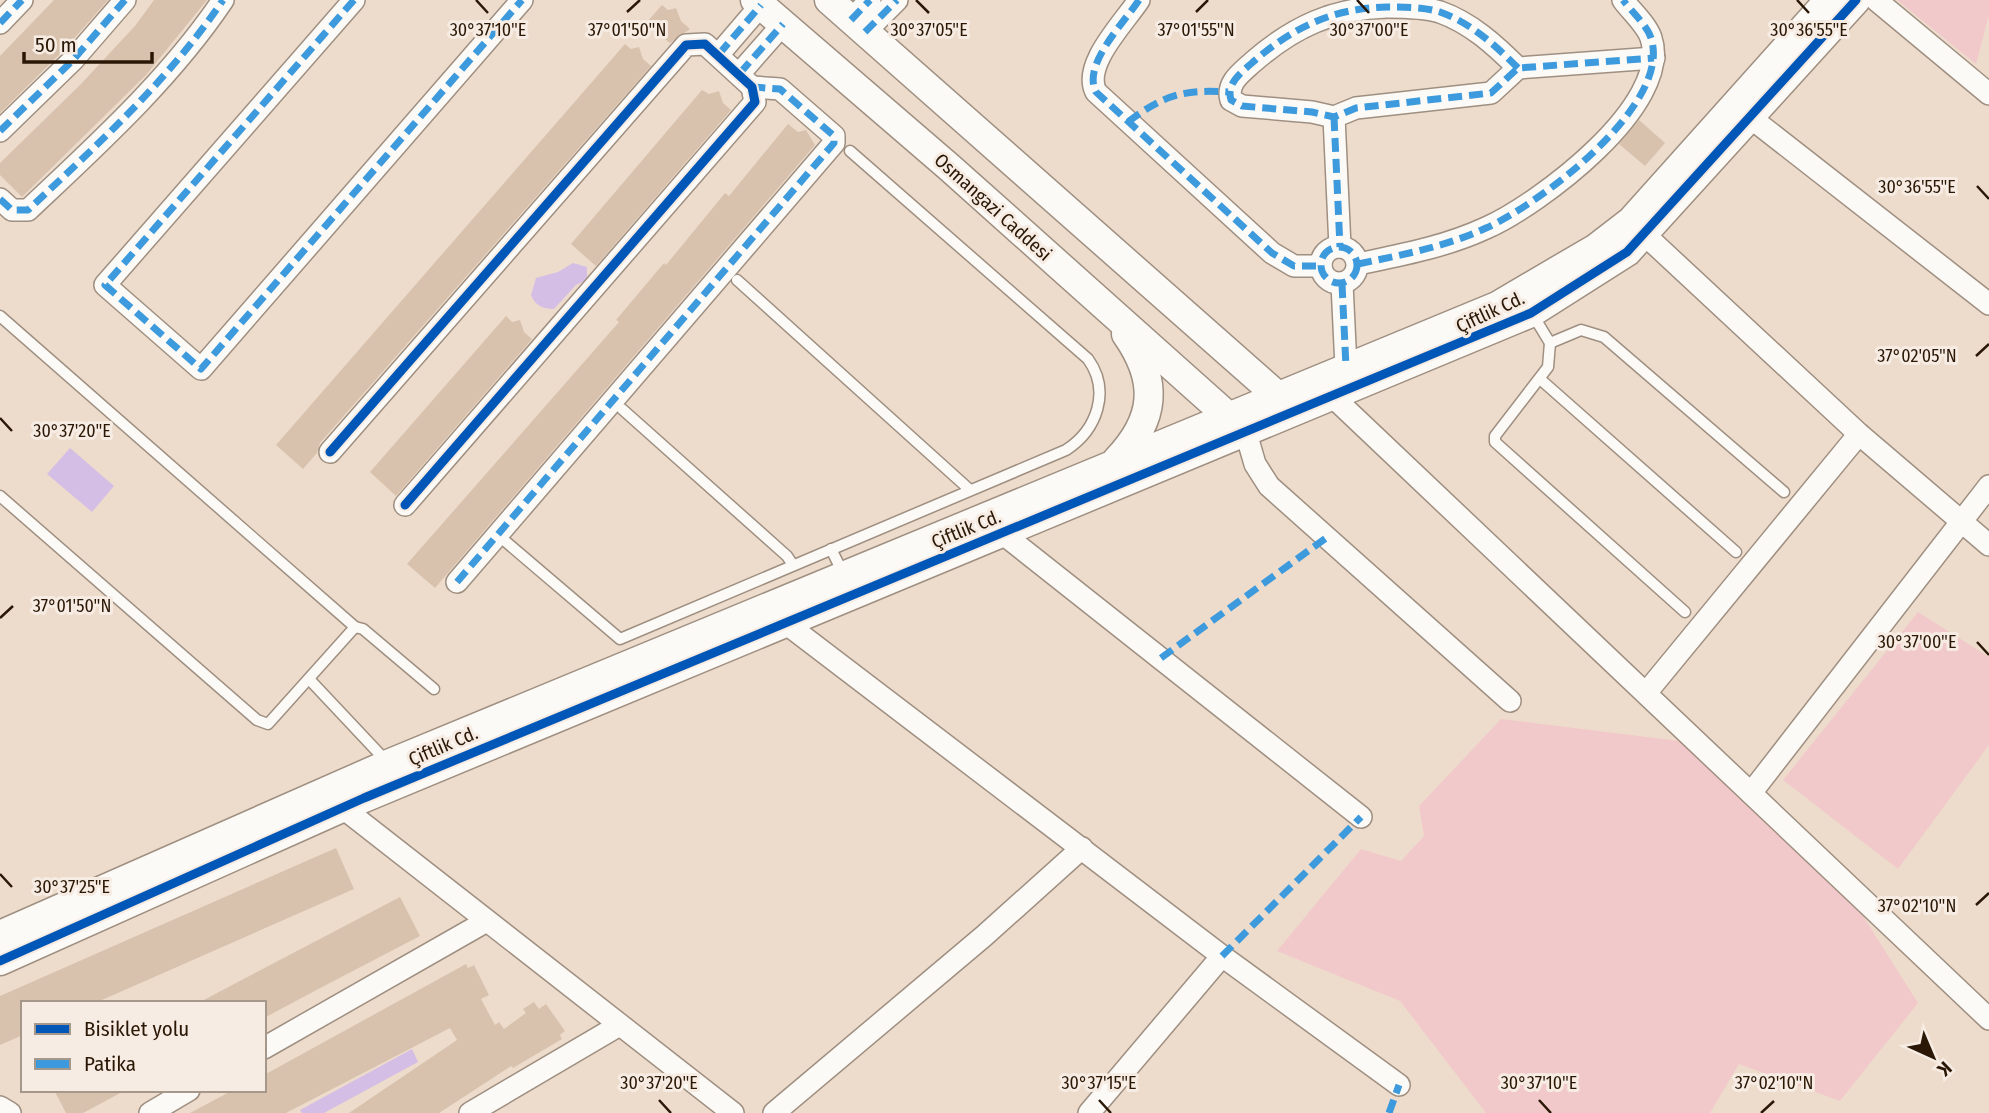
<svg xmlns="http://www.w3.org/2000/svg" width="1989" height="1113" font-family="'Fira Sans Condensed',sans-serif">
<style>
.green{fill:#f2c9ca}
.water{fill:#d5bee5}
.building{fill:#d8c2ad}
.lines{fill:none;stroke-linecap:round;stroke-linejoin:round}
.lane-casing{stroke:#9f8f80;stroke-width:13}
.street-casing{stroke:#9f8f80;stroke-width:24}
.secondary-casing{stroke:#9f8f80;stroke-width:31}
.lane{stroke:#fcfaf7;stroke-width:10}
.street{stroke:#fcfaf7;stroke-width:21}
.secondary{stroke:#fcfaf7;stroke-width:28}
.quiet{stroke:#3d9add;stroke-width:7;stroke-dasharray:14 7;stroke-linecap:butt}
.cycleway-casing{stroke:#f7ece3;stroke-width:13}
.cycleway{stroke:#0057b8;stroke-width:9}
.ticks{fill:none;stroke:#2a1705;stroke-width:2.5}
.labels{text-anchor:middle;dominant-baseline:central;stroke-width:6;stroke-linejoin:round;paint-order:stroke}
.street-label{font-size:19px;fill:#2a1705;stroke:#f7ece3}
.ticks-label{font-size:18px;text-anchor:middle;fill:#2a1705;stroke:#f7ece3;stroke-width:6;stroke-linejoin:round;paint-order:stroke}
</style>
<rect width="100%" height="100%" fill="#eddccc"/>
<g class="green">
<path d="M1897,0H1989V15L1976,64Z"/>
<path d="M1918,612L1989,657V745L1898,869L1783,780Z"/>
<path d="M1501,719L1679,741L1863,916L1918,1003L1840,1101L1739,1064L1710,1113H1486L1400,1001L1277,951L1361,849L1401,861L1424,836L1419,806Z"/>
</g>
<g class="water">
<path d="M573,263L587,267V280L576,285L554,309C542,309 535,305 531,295L536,278L558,272Z"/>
<path d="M70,448L114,486L92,512L47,474Z"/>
<path d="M412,1049L418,1062L324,1113H302L300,1110Z"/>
</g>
<g class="building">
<path d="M54,0H108L63,51L0,113V56Z"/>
<path d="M154,0H207L146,75L22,197L0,175V163L80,85L135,26Z"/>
<path d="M662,5L668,10L676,8L681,21L690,29L670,43L646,23Z"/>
<path d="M625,44L631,49L639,47L643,59L651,66L320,443L317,453L303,469L276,445Z"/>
<path d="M702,90L709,94L719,91L723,103L731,110L596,266L571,244Z"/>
<path d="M1639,120L1665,143L1645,166L1619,144Z"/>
<path d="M788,124L798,132L806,130L815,145L435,588L407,564L619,322L616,320L664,263L666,265L725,193L729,196Z"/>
<path d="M506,316L512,322L520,320L524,332L532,339L396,496L370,472Z"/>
<path d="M336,848L354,889L95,1003H23V1035L0,1045V996Z"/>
<path d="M400,897L420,936L326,985L264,1018V1003H198Z"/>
<path d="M466,964L468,968L474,965L489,995L481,999L495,1025L499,1022L504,1029L526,1013L523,1009L534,1002L539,1009L546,1004L565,1031L560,1035L562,1039L513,1068L511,1066L439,1113H349L457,1040L450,1028L286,1113H190L233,1090H264V1075Z"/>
<path d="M54,1090H126L83,1113H66Z"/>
</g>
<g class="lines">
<g class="lane-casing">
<g id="lane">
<path d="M737,280L970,490"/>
<path d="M1533,315L1550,343L1548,367L1495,436V442L1685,612"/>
<path d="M0,316L355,627L363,629L434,689"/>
<path d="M1550,343L1581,330L1604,337L1784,492"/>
<path d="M1540,379L1736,552"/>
<path d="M622,409L787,556L793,565"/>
<path d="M0,496L257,720L268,724L355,627"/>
<path d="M505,541L620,639L1066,450C1097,430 1111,391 1088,359L850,151"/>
<path d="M831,549L844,575"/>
<path d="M309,679L388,763"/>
</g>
</g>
<g class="street-casing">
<g id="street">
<path d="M354,0L105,285L201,369L522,0"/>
<path d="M1139,0C1123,24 1082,65 1096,92L1272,253L1294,266H1321"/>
<path d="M1876,0L1989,94"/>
<path d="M851,20L870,0"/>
<path d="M0,23L22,0"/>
<path d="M865,32L897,0"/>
<path d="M719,54L761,5"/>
<path d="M1518,68C1495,45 1471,23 1440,12C1424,7 1404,7 1387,7C1334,8 1293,27 1253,62C1241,73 1226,83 1231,100L1242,106L1312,112L1334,117L1356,108L1491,93L1518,68L1654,58"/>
<path d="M740,73L783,24"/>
<path d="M1334,117L1340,247"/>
<path d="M1751,118L1989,304"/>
<path d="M0,131L73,60L125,0"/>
<path d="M0,199L12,210H28C97,145 170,79 223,0"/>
<path d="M1645,235L1859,434L1989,545"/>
<circle cx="1339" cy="265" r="18"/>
<path d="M1358,264C1401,255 1445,247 1486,228C1538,205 1673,105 1651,38C1647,25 1631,11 1623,0"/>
<path d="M1342,284L1346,367"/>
<path d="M1333,397L1989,1019"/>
<path d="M1246,433L1255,464L1269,486L1510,701"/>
<path d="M330,452L686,45L705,44L752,87L755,102L405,505"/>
<path d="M1002,533L1361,817"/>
<path d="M457,582L834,143V136L780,89L752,87"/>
<path d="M784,622L1222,956L1399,1085"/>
<path d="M1646,693L1859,434"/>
<path d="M1751,793L1989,486"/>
<path d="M343,808L733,1113"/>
<path d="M264,1048L485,922"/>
<path d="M0,1107L10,1113"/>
<path d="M150,1113L189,1090"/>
<path d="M470,1113L618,1026"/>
<path d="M774,1113L984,936L1082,848"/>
<path d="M1089,1113L1222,956"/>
</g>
</g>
<g class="secondary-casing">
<g id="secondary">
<path d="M755,0L949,167L1239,426"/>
<path d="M829,0L1288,405"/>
<path d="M1117,460C1156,419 1159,381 1126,334"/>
<path d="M0,935L388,764L1497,306L1596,248L1631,221L1829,0"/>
<path d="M0,961L364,798L1531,313L1627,252L1856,0"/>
</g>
</g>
<use href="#lane" class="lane"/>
<use href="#street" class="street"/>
<use href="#secondary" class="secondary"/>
<g class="quiet">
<path d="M354,0L105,285L201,369L522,0"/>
<path d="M1139,0C1123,24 1082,65 1096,92L1272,253L1294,266H1321"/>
<path d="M851,20L870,0"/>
<path d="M0,23L22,0"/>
<path d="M865,32L897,0"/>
<path d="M719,54L761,5"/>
<path d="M1518,68C1495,45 1471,23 1440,12C1424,7 1404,7 1387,7C1334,8 1293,27 1253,62C1241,73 1226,83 1231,100L1242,106L1312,112L1334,117L1356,108L1491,93L1518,68L1654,58"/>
<path d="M740,73L783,24"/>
<path d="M1334,117L1340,247"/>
<path d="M1128,122C1163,95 1185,89 1228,92"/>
<path d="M0,131L73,60L125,0"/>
<path d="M0,199L12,210H28C97,145 170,79 223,0"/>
<circle cx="1339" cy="265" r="18"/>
<path d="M1358,264C1401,255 1445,247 1486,228C1538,205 1673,105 1651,38C1647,25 1631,11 1623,0"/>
<path d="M1342,284L1346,367"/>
<path d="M457,582L834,143V136L780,89L752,87"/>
<path d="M1161,658L1326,538"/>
<path d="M1222,956L1361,817"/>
<path d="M1389,1113L1399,1085"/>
</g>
<g class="cycleway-casing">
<g id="cycleway">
<path d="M330,452L686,45L705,44L752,87L755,102L405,505"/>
<path d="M0,961L364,798L1531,313L1627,252L1856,0"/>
</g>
</g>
<use href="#cycleway" class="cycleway"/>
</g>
<path class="ticks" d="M476,0L488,13M916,0L929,13M1357,0L1369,13M1797,0L1809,13M627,12L640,0M1196,12L1208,0M1977,186L1989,199M1976,356L1989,344M0,418L12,431M0,618L13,606M1977,642L1989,655M0,874L12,887M1976,905L1989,893M659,1100L671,1113M1099,1100L1111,1113M1539,1100L1551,1113M1761,1113L1774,1101"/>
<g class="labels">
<g class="street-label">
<text transform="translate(993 207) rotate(42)">Osmangazi Caddesi</text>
<text transform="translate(1490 312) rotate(-25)">Çiftlik Cd.</text>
<text transform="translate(966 529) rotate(-22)">Çiftlik Cd.</text>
<text transform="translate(443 746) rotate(-23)">Çiftlik Cd.</text>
</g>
</g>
<g class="ticks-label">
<text x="627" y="36">37°01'50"N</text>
<text x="1196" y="36">37°01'55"N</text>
<text x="488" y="36">30°37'10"E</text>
<text x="929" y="36">30°37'05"E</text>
<text x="1369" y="36">30°37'00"E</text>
<text x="1809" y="36">30°36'55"E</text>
<text x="1917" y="193">30°36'55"E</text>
<text x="1917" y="362">37°02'05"N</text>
<text x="72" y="437">30°37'20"E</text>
<text x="72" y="612">37°01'50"N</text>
<text x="1917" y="648">30°37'00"E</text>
<text x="72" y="893">30°37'25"E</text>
<text x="1917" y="912">37°02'10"N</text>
<text x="659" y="1089">30°37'20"E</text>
<text x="1099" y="1089">30°37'15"E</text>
<text x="1539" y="1089">30°37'10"E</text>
<text x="1774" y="1089">37°02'10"N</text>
</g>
<rect x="21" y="1001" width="245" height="91" fill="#f7ece3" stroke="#a5978a" stroke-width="2"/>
<rect x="35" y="1024" width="35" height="10" fill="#0057b8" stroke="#a5978a" stroke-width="2"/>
<text x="84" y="1036" font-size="21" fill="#2a1705">Bisiklet yolu</text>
<rect x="35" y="1059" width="35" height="10" fill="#3d9add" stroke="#a5978a" stroke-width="2"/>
<text x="84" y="1071" font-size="21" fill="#2a1705">Patika</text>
<g transform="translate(1933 1057) rotate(136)" stroke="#f7ece3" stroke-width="5" paint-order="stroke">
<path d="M0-5L12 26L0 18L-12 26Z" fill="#2a1705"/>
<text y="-10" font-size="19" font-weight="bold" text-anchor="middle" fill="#2a1705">K</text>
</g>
<path d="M24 52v10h128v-10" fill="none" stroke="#2a1705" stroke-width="3.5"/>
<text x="35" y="52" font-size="21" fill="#2a1705" stroke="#f7ece3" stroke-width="5" paint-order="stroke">50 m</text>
</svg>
